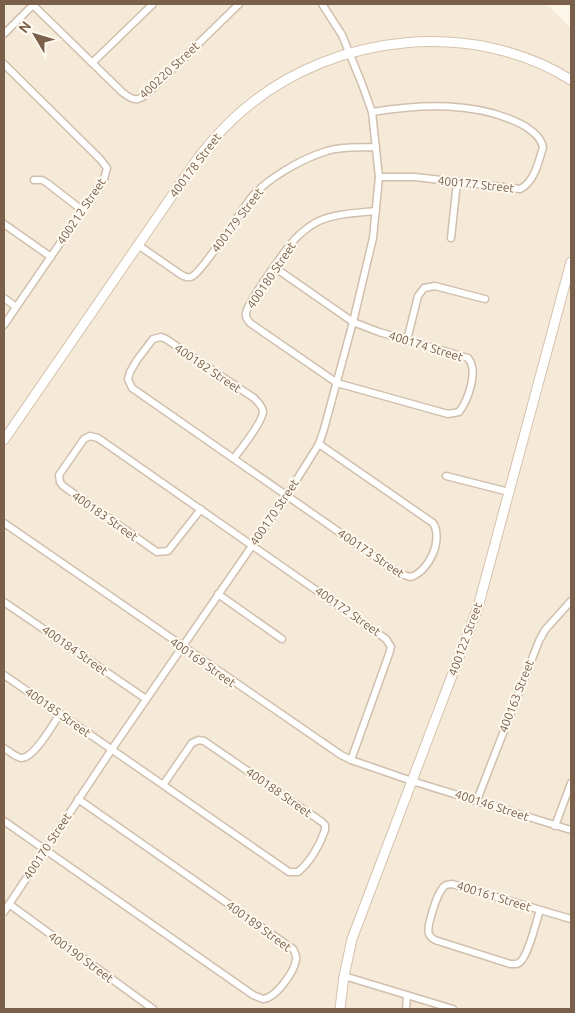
<svg xmlns="http://www.w3.org/2000/svg" width="575" height="1013" font-family="Ubuntu,sans-serif">
<style>
.residential{fill:#f5ead7}
.lines{fill:none;stroke-linecap:round;stroke-linejoin:round}
.street-casing{stroke:#d1bfad;stroke-width:9}
.secondary-casing{stroke:#d6c2ad;stroke-width:11}
.street{stroke:#fff;stroke-width:6}
.secondary{stroke:#fff;stroke-width:9}
.labels{text-anchor:middle;dominant-baseline:central;stroke-width:4;stroke-linejoin:round;paint-order:stroke}
.street-label{font-size:12px;fill:#7a5f4a;stroke:#fffaf0}
</style>
<rect width="100%" height="100%" fill="#fdf7e9"/>
<path class="residential" d="M4,4H546L571,28V1009H4Z"/>
<g class="lines">
<g class="street-casing">
<g id="street">
<path d="M33,5L122,92C137,104 140,100 153,88L239,4"/>
<path d="M4,34L34,4"/>
<path d="M92,63L153,4"/>
<path d="M4,64L100,159L107,168L104,179L4,325"/>
<path d="M372,112C421,104 477,101 523,125C532,131 540,136 543,147C539,161 534,183 520,189L415,177H379"/>
<path d="M34,180H42L47,183L82,210"/>
<path d="M4,224L51,257"/>
<path d="M451,238L457,182"/>
<path d="M138,245L180,274C183,276 187,278 191,277C201,274 241,211 251,198C266,179 303,158 327,151C342,146 361,148 376,147"/>
<path d="M274,267L353,322L379,332L468,358C479,371 468,400 459,412L448,414L337,383L250,323C247,319 245,317 246,313C247,303 286,249 295,239C302,232 310,225 319,221C337,213 358,213 376,211"/>
<path d="M4,298L16,307"/>
<path d="M407,340L418,296L424,288L435,286L485,299"/>
<path d="M234,458C241,449 263,422 263,411C262,406 258,402 254,398L166,339L161,337L153,339L137,360L130,372L128,379L132,388L398,573L410,577C428,573 444,540 433,523L319,444"/>
<path d="M446,476L509,492"/>
<path d="M201,509L168,551L157,552L63,486L60,482L59,475L84,439L90,436L98,438L386,639L391,647L389,654L351,760"/>
<path d="M4,523L341,755L351,760L412,781L571,830"/>
<path d="M218,594L282,639"/>
<path d="M4,602L146,699"/>
<path d="M4,675L289,872H298C310,862 320,845 325,830V825L322,822L204,741L199,740L192,743L163,785"/>
<path d="M4,748C9,751 15,757 21,758C34,759 53,724 60,714"/>
<path d="M477,800L539,641L545,630L571,601"/>
<path d="M4,821L253,995L263,999C276,998 294,972 296,960C297,955 295,953 293,949L78,799"/>
<path d="M555,826L571,783"/>
<path d="M9,904L153,1009"/>
<path d="M540,910C536,922 529,953 521,961C518,965 515,964 510,964L438,941C434,940 431,938 429,934C426,927 437,895 442,889C444,885 448,884 452,884L571,919"/>
<path d="M4,912L112,749L287,495L319,444L324,429L353,322L373,238L379,177L372,112L362,84L342,35L322,4"/>
<path d="M344,976L453,1009"/>
<path d="M406,1009L407,996"/>
</g>
</g>
<g class="secondary-casing">
<g id="secondary">
<path d="M4,440L198,158C213,139 229,121 248,106C336,33 474,19 571,80"/>
<path d="M340,1009L344,976L352,939L478,607L571,262"/>
</g>
</g>
<use href="#street" class="street"/>
<use href="#secondary" class="secondary"/>
</g>
<g class="labels">
<g class="street-label">
<text transform="translate(169 70) rotate(-43)">400220 Street</text>
<text transform="translate(195 165) rotate(-53)">400178 Street</text>
<text transform="translate(476 184) rotate(6)">400177 Street</text>
<text transform="translate(81 211) rotate(-56)">400212 Street</text>
<text transform="translate(237 220) rotate(-53)">400179 Street</text>
<text transform="translate(271 275) rotate(-56)">400180 Street</text>
<text transform="translate(426 346) rotate(17)">400174 Street</text>
<text transform="translate(208 368) rotate(34)">400182 Street</text>
<text transform="translate(274 512) rotate(-56)">400170 Street</text>
<text transform="translate(105 516) rotate(35)">400183 Street</text>
<text transform="translate(371 553) rotate(34)">400173 Street</text>
<text transform="translate(348 611) rotate(35)">400172 Street</text>
<text transform="translate(465 639) rotate(-70)">400122 Street</text>
<text transform="translate(75 650) rotate(35)">400184 Street</text>
<text transform="translate(203 662) rotate(35)">400169 Street</text>
<text transform="translate(516 696) rotate(-69)">400163 Street</text>
<text transform="translate(58 712) rotate(35)">400185 Street</text>
<text transform="translate(279 792) rotate(35)">400188 Street</text>
<text transform="translate(492 805) rotate(18)">400146 Street</text>
<text transform="translate(47 846) rotate(-57)">400170 Street</text>
<text transform="translate(494 896) rotate(17)">400161 Street</text>
<text transform="translate(259 926) rotate(36)">400189 Street</text>
<text transform="translate(81 957) rotate(36)">400190 Street</text>
</g>
</g>
<rect width="575" height="1013" fill="none" stroke="#7a5f4a" stroke-width="10"/>
<g transform="translate(35 35) rotate(308)" stroke="#fffaf0" stroke-width="4" paint-order="stroke">
<path d="M0-4L9 19L0 12L-9 19Z" fill="#7a5f4a"/>
<text y="-8" font-size="14" font-weight="bold" text-anchor="middle" fill="#7a5f4a">N</text>
</g>
</svg>
